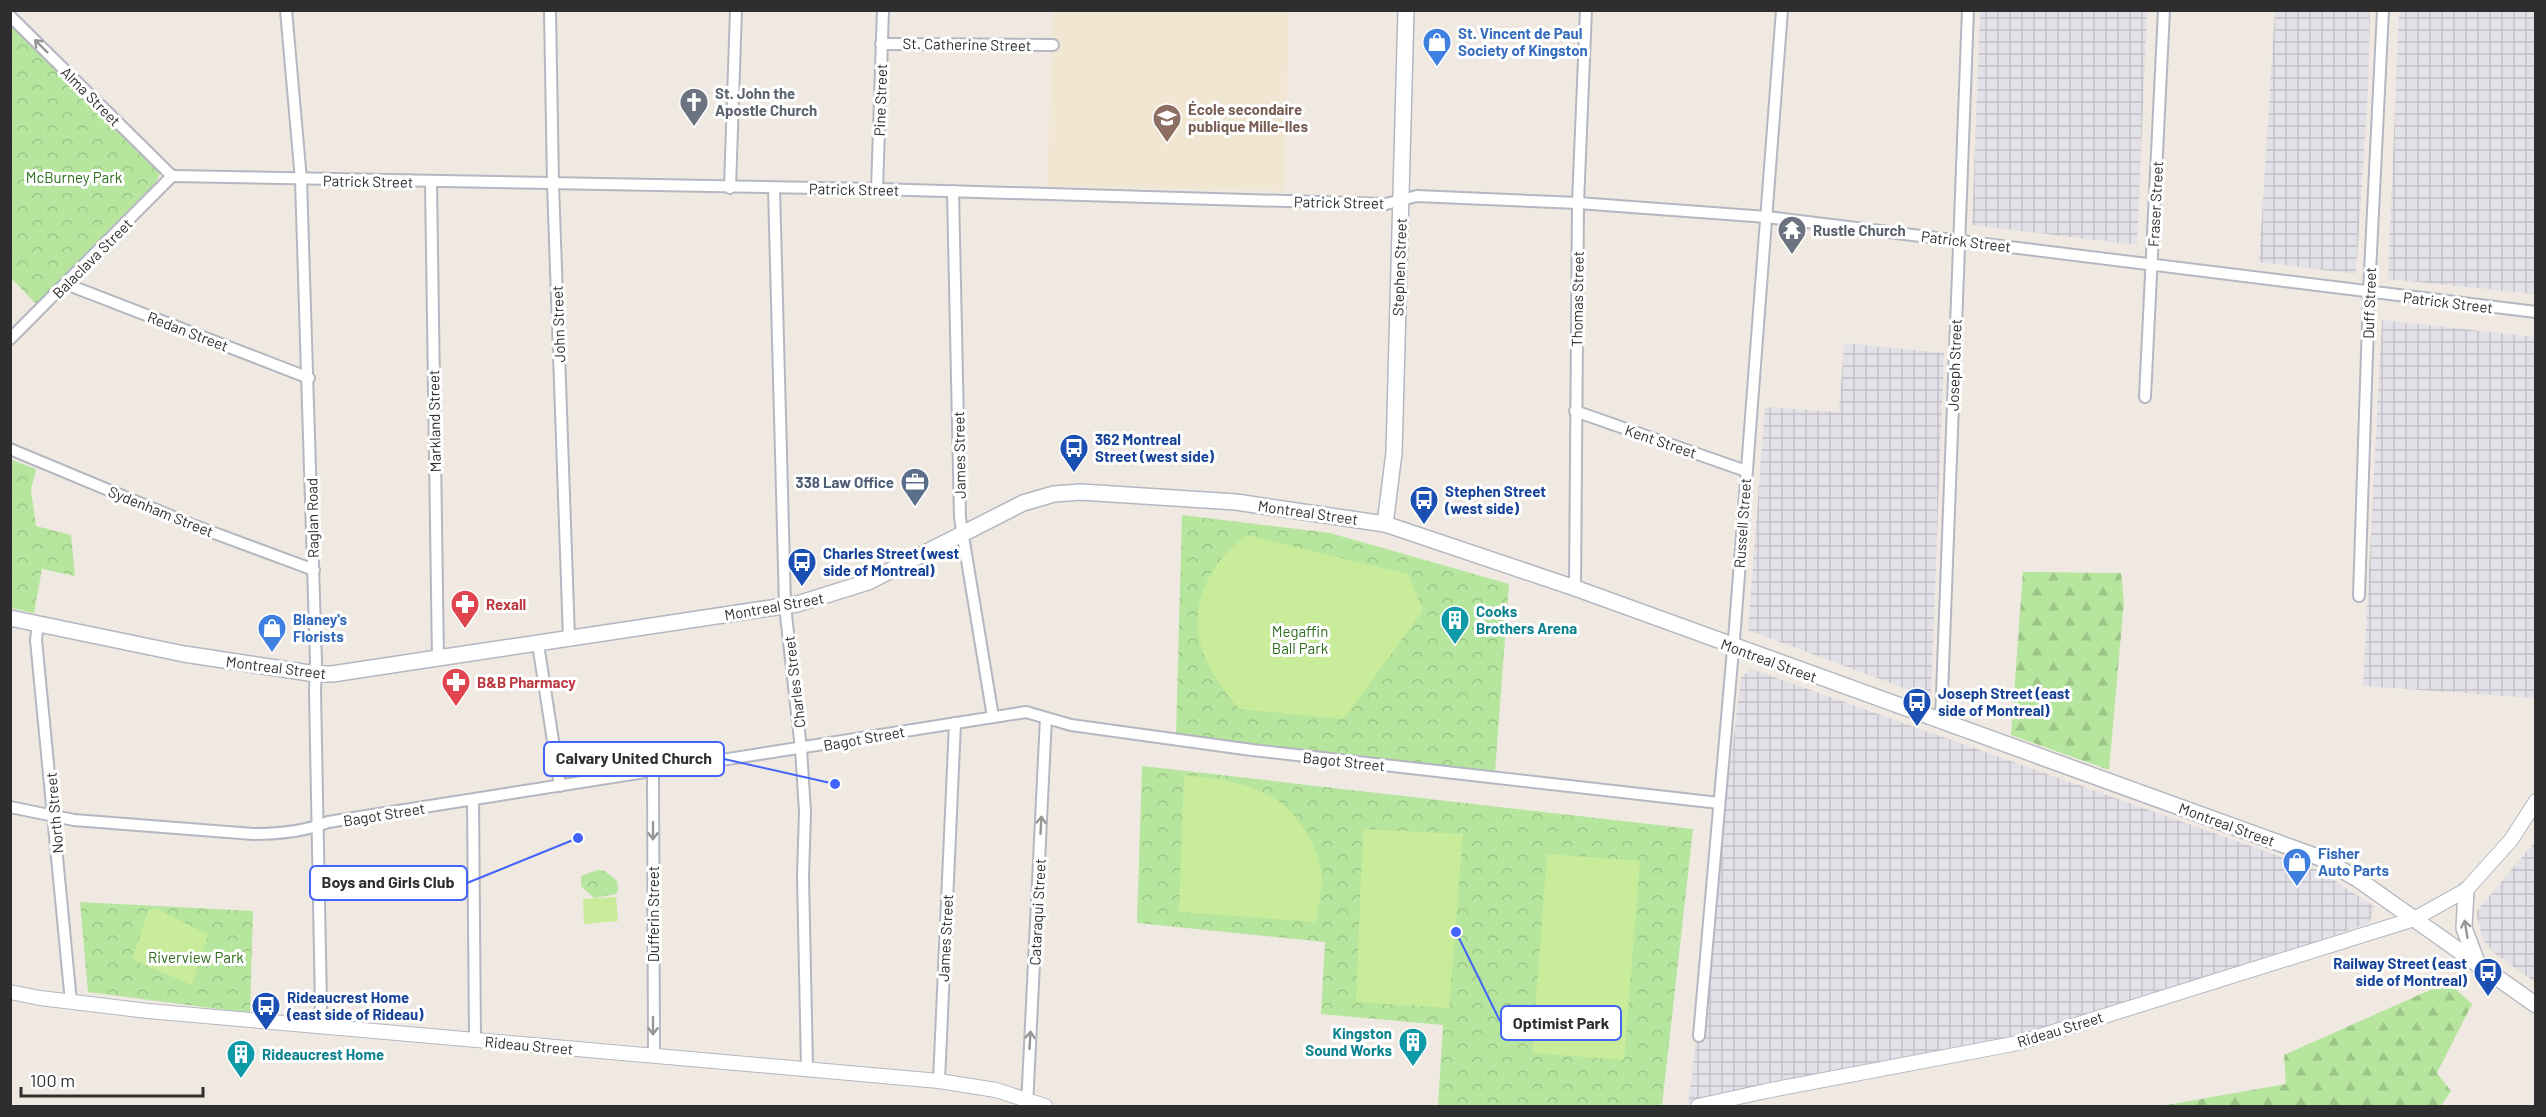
<svg xmlns="http://www.w3.org/2000/svg" width="2546" height="1117" font-family="Barlow,sans-serif">
<style>
.industrial{fill:url(#industrial-grid)}
.education{fill:#f0e6d1}
.forest{fill:url(#forest-firs)}
.park{fill:url(#park-crowns)}
.pitch{fill:#c9ec9a}
.lines{fill:none;stroke-linecap:round;stroke-linejoin:round}
.minor-casing{stroke:#b4b7c1;stroke-width:14}
.tertiary-casing{stroke:#b4b7c1;stroke-width:16}
.secondary-casing{stroke:#b4b7c1;stroke-width:18}
.minor{stroke:#fff;stroke-width:10}
.tertiary{stroke:#fff;stroke-width:14}
.secondary{stroke:#fff;stroke-width:15}
.oneway{stroke:#969696}
.labels{text-anchor:middle;dominant-baseline:central;stroke-width:6;stroke-linejoin:round;paint-order:stroke}
.shop-label{font-size:15px;font-weight:bold;fill:#366cbe;stroke:#fff;text-anchor:start}
.street-label{font-size:15px;fill:#2e2e2e;stroke:#fff}
.worship-label{font-size:15px;font-weight:bold;fill:#5b616d;stroke:#fff;text-anchor:start}
.education-label{font-size:15px;font-weight:bold;fill:#785e54;stroke:#fff;text-anchor:start}
.park-label{font-size:15px;fill:#2c6e1b;stroke:#fff}
.transit-label{font-size:15px;font-weight:bold;fill:#164399;stroke:#fff;text-anchor:start}
.service-label{font-size:15px;font-weight:bold;fill:#4e5e75;stroke:#fff;text-anchor:end}
.health-label{font-size:15px;font-weight:bold;fill:#be3a42;stroke:#fff;text-anchor:start}
.culture-label{font-size:15px;font-weight:bold;fill:#0d838f;stroke:#fff;text-anchor:start}
.leader{fill:none;stroke:#4264fb;stroke-width:2}
.callout-dot{fill:#4264fb;stroke:#fff;stroke-width:2}
.callout{fill:#fff;stroke:#4264fb;stroke-width:2}
.callout-label{font-size:16px;text-anchor:middle;font-weight:bold;fill:#2e2e2e}
</style>
<defs>
<pattern id="industrial-grid" width="8" height="8" patternUnits="userSpaceOnUse" patternTransform="scale(1.5)"><rect width="8" height="8" fill="#e3e1e8"/><path d="M0 4h8M4 0v8" fill="none" stroke="#c3c1c7"/></pattern>
<pattern id="forest-firs" width="22" height="20" patternUnits="userSpaceOnUse" patternTransform="scale(1.5)"><rect width="22" height="20" fill="#b6e59e"/><path d="M5 1l3.5 6h-7zM16 11l3.5 6h-7z" fill="#9dc588"/></pattern>
<pattern id="park-crowns" width="20" height="18" patternUnits="userSpaceOnUse" patternTransform="scale(1.5)"><rect width="20" height="18" fill="#b6e59e"/><path d="M2 6a3 3 0 1 1 6 0M12 15a3 3 0 1 1 6 0" fill="none" stroke="#9dc588"/></pattern>
</defs>
<rect width="100%" height="100%" fill="#efe9e1"/>
<g class="industrial">
<path d="M1980,11H2147L2137,245L1972,225Z"/>
<path d="M2275,11H2370L2368,92L2356,274L2259,262Z"/>
<path d="M2399,11H2535V294L2388,279Z"/>
<path d="M2382,320L2535,337V698L2363,686Z"/>
<path d="M1844,343L1944,353L1931,698L1748,630L1765,407L1839,412Z"/>
<path d="M1751,669L2318,870L2375,907L2369,923L2152,998L1989,1043L1688,1105L1741,678Z"/>
<path d="M2535,842V982L2494,953L2483,940L2476,912Z"/>
</g>
<path class="education" d="M1053,11H1289L1285,191L1047,186Z"/>
<g class="forest">
<path d="M2023,572L2121,573L2124,601L2109,770L2011,735Z"/>
<path d="M2448,982L2472,1004L2437,1073L2451,1091L2441,1106H2161L2286,1084L2284,1055Z"/>
</g>
<g class="park">
<path d="M10,21L160,173L155,185L37,305L11,278Z"/>
<path d="M10,459L36,469L31,490L36,526L71,535L75,576L42,569L34,613L11,608Z"/>
<path d="M1182,515L1330,533L1509,584L1495,772L1176,735Z"/>
<path d="M1142,766L1693,829L1662,1106H1438L1443,1025L1321,1014L1325,942L1137,923Z"/>
<path d="M598,870L605,871L617,881L618,890L616,894L594,898L581,886V876Z"/>
<path d="M80,902L253,911L250,1013L88,992Z"/>
</g>
<g class="pitch">
<path d="M1246,535L1408,574L1423,610L1344,719L1239,709C1199,661 1179,617 1220,560C1227,551 1238,543 1246,535Z"/>
<path d="M1184,775C1240,782 1283,786 1311,841C1317,852 1322,869 1322,881C1321,895 1318,909 1316,922L1179,912Z"/>
<path d="M1363,829L1463,834L1449,1008L1356,1002Z"/>
<path d="M1547,854L1640,861L1624,1060L1532,1053Z"/>
<path d="M616,897L618,921L584,924L583,899Z"/>
<path d="M155,908L208,935L192,985L138,962L133,958L148,911Z"/>
</g>
<g class="lines">
<g class="minor-casing">
<g id="minor">
<path d="M286,10L301,180L316,662L315,692L321,1006L319,1026"/>
<path d="M550,10L553,184L569,638"/>
<path d="M10,16L172,176"/>
<path d="M881,44L1053,45"/>
<path d="M172,176L877,189L1386,204L1417,196L1578,203L1767,217L2536,312"/>
<path d="M431,182L438,659"/>
<path d="M730,188L736,10"/>
<path d="M774,188L785,606L801,749L805,812L803,876L807,1067"/>
<path d="M877,189L883,10"/>
<path d="M953,191L960,518L993,717"/>
<path d="M66,284L309,378"/>
<path d="M10,339L172,176"/>
<path d="M2145,397L2164,10"/>
<path d="M1575,411L1746,471"/>
<path d="M10,449L190,524L314,570"/>
<path d="M1575,588L1578,203L1586,10"/>
<path d="M2359,596L2369,292L2383,10"/>
<path d="M38,623L36,640L71,1002"/>
<path d="M538,644L560,786"/>
<path d="M1941,720L1968,10"/>
<path d="M653,772L654,1056"/>
<path d="M473,800L475,1040"/>
<path d="M10,807L74,820L253,834C279,834 304,832 328,822L1026,712L1071,725L1252,750L1719,803"/>
<path d="M1699,1036L1735,627L1782,10"/>
<path d="M939,1081L955,723"/>
<path d="M1027,1106L1046,718"/>
</g>
</g>
<g class="tertiary-casing">
<g id="tertiary">
<path d="M10,992L40,998L148,1011L939,1081L996,1090L1045,1106"/>
<path d="M1698,1106L1766,1091L2018,1043L2414,919L2466,890L2511,840L2536,801"/>
</g>
</g>
<g class="secondary-casing">
<g id="secondary">
<path d="M1385,524L1394,453L1406,10"/>
<path d="M10,618L184,654L316,674H332L797,604L868,582L1023,503L1054,494L1081,492L1236,502L1385,524L1575,588L2323,859L2359,880L2536,1005"/>
<path d="M2466,890L2464,928L2478,965"/>
</g>
</g>
<use href="#minor" class="minor"/>
<use href="#tertiary" class="tertiary"/>
<use href="#secondary" class="secondary"/>
</g>
<defs><path id="oneway-shaft" d="M-6 0H5M1.5-3L5.5 0L1.5 3" fill="none" stroke-width="1.6" stroke-linecap="round" stroke-linejoin="round" transform="scale(1.5)"/></defs>
<g class="oneway">
<use href="#oneway-shaft" transform="translate(41 46) rotate(-135)"/>
<use href="#oneway-shaft" transform="translate(1041 825) rotate(-87)"/>
<use href="#oneway-shaft" transform="translate(653 831) rotate(90)"/>
<use href="#oneway-shaft" transform="translate(2466 929) rotate(-99)"/>
<use href="#oneway-shaft" transform="translate(653 1026) rotate(90)"/>
<use href="#oneway-shaft" transform="translate(1030 1040) rotate(-87)"/>
</g>
<defs>
<g id="shop-pin" transform="scale(1.5)"><path d="M0 17L-7.5 6A9.5 9.5 0 1 1 7.5 6Z" fill="#3f7fe0" stroke="#fff"/><path d="M-5-2.5h2.3a2.7 3.5 0 0 1 5.4 0H5L5.5 6h-11ZM-1.5-2.5h3a1.5 2.3 0 0 0-3 0Z" fill="#fff"/></g>
<g id="church-pin" transform="scale(1.5)"><path d="M0 17L-7.5 6A9.5 9.5 0 1 1 7.5 6Z" fill="#6b7280" stroke="#fff"/><path d="M-1.2-6h2.4v3.5h3.3v2.4h-3.3V6h-2.4V-.1h-3.3v-2.4h3.3Z" fill="#fff"/></g>
<g id="school-pin" transform="scale(1.5)"><path d="M0 17L-7.5 6A9.5 9.5 0 1 1 7.5 6Z" fill="#8d6e63" stroke="#fff"/><path d="M0-5L7-2L0 1L-7-2ZM-4 1L0 2.5L4 1V4Q0 6-4 4Z" fill="#fff"/></g>
<g id="temple-pin" transform="scale(1.5)"><path d="M0 17L-7.5 6A9.5 9.5 0 1 1 7.5 6Z" fill="#6b7280" stroke="#fff"/><path d="M0-6L5-2H3V0L6.5 2.5H4V6H1.5V3h-3V6H-4V2.5H-6.5L-3 0V-2H-5Z" fill="#fff"/></g>
<g id="bus-pin" transform="scale(1.5)"><path d="M0 17L-7.5 6A9.5 9.5 0 1 1 7.5 6Z" fill="#1a4fb4" stroke="#fff"/><path d="M-5-6H5V4H4V6H2V4H-2V6H-4V4H-5ZM-3.5-4V0h7V-4ZM-3.5 1.2v1.5H-2V1.2ZM2 1.2v1.5H3.5V1.2Z" fill="#fff"/></g>
<g id="office-pin" transform="scale(1.5)"><path d="M0 17L-7.5 6A9.5 9.5 0 1 1 7.5 6Z" fill="#5c6f8a" stroke="#fff"/><path d="M-6-3h4V-5.5h4V-3h4V5H-6ZM-1-4.5V-3h2v-1.5ZM-6 0V1H6V0Z" fill="#fff"/></g>
<g id="pharmacy-pin" transform="scale(1.5)"><path d="M0 17L-7.5 6A9.5 9.5 0 1 1 7.5 6Z" fill="#e0444e" stroke="#fff"/><path d="M-2-6h4v4h4v4h-4v4h-4v-4h-4v-4h4Z" fill="#fff"/></g>
<g id="building-pin" transform="scale(1.5)"><path d="M0 17L-7.5 6A9.5 9.5 0 1 1 7.5 6Z" fill="#0f9aa8" stroke="#fff"/><path d="M-4-6H4V6H1V3H-1V6H-4ZM-2.5-4.3h1.7v1.8h-1.7ZM.8-4.3h1.7v1.8H.8ZM-2.5-1h1.7V.8h-1.7ZM.8-1h1.7V.8H.8Z" fill="#fff"/></g>
</defs>
<g fill-rule="evenodd">
<use href="#shop-pin" x="1437" y="42"/>
<use href="#church-pin" x="694" y="102"/>
<use href="#school-pin" x="1167" y="118"/>
<use href="#temple-pin" x="1792" y="230"/>
<use href="#bus-pin" x="1074" y="448"/>
<use href="#office-pin" x="915" y="482"/>
<use href="#bus-pin" x="1424" y="500"/>
<use href="#bus-pin" x="802" y="562"/>
<use href="#pharmacy-pin" x="465" y="604"/>
<use href="#building-pin" x="1455" y="620"/>
<use href="#shop-pin" x="272" y="628"/>
<use href="#pharmacy-pin" x="456" y="682"/>
<use href="#bus-pin" x="1917" y="702"/>
<use href="#shop-pin" x="2297" y="862"/>
<use href="#bus-pin" x="2488" y="972"/>
<use href="#bus-pin" x="266" y="1006"/>
<use href="#building-pin" x="1413" y="1042"/>
<use href="#building-pin" x="241" y="1054"/>
</g>
<g class="labels">
<g class="shop-label">
<text x="1458" y="33">St. Vincent de Paul<tspan x="1458" dy="17">Society of Kingston</tspan></text>
<text x="293" y="619">Blaney's<tspan x="293" dy="17">Florists</tspan></text>
<text x="2318" y="853">Fisher<tspan x="2318" dy="17">Auto Parts</tspan></text>
</g>
<g class="street-label">
<text transform="translate(967 44) rotate(1)">St. Catherine Street</text>
<text transform="translate(91 96) rotate(45)">Alma Street</text>
<text transform="translate(880 100) rotate(-88)">Pine Street</text>
<text transform="translate(368 181) rotate(1)">Patrick Street</text>
<text transform="translate(854 189) rotate(1)">Patrick Street</text>
<text transform="translate(1339 202) rotate(1)">Patrick Street</text>
<text transform="translate(2155 204) rotate(-87)">Fraser Street</text>
<text transform="translate(1966 241) rotate(7)">Patrick Street</text>
<text transform="translate(92 258) rotate(-45)">Balaclava Street</text>
<text transform="translate(1399 267) rotate(-88)">Stephen Street</text>
<text transform="translate(1577 299) rotate(-89)">Thomas Street</text>
<text transform="translate(2448 302) rotate(7)">Patrick Street</text>
<text transform="translate(2369 303) rotate(-88)">Duff Street</text>
<text transform="translate(558 324) rotate(-92)">John Street</text>
<text transform="translate(188 331) rotate(21)">Redan Street</text>
<text transform="translate(1954 365) rotate(-88)">Joseph Street</text>
<text transform="translate(434 421) rotate(-91)">Markland Street</text>
<text transform="translate(1661 441) rotate(19)">Kent Street</text>
<text transform="translate(959 455) rotate(-91)">James Street</text>
<text transform="translate(161 511) rotate(22)">Sydenham Street</text>
<text transform="translate(1308 512) rotate(8)">Montreal Street</text>
<text transform="translate(312 518) rotate(-91)">Raglan Road</text>
<text transform="translate(1742 523) rotate(-86)">Russell Street</text>
<text transform="translate(774 606) rotate(-10)">Montreal Street</text>
<text transform="translate(1769 660) rotate(20)">Montreal Street</text>
<text transform="translate(276 667) rotate(7)">Montreal Street</text>
<text transform="translate(794 682) rotate(-97)">Charles Street</text>
<text transform="translate(864 738) rotate(-10)">Bagot Street</text>
<text transform="translate(1344 761) rotate(6)">Bagot Street</text>
<text transform="translate(54 813) rotate(-95)">North Street</text>
<text transform="translate(384 814) rotate(-9)">Bagot Street</text>
<text transform="translate(2227 824) rotate(20)">Montreal Street</text>
<text transform="translate(1037 912) rotate(-87)">Cataraqui Street</text>
<text transform="translate(653 914) rotate(-90)">Dufferin Street</text>
<text transform="translate(945 938) rotate(-87)">James Street</text>
<text transform="translate(2060 1029) rotate(-17)">Rideau Street</text>
<text transform="translate(529 1045) rotate(5)">Rideau Street</text>
</g>
<g class="worship-label">
<text x="715" y="93">St. John the<tspan x="715" dy="17">Apostle Church</tspan></text>
<text x="1813" y="230">Rustle Church</text>
</g>
<g class="education-label">
<text x="1188" y="109">École secondaire<tspan x="1188" dy="17">publique Mille-Iles</tspan></text>
</g>
<g class="park-label">
<text x="74" y="177">McBurney Park</text>
<text x="1300" y="631">Megaffin<tspan x="1300" dy="17">Ball Park</tspan></text>
<text x="196" y="957">Riverview Park</text>
</g>
<g class="transit-label">
<text x="1095" y="439">362 Montreal<tspan x="1095" dy="17">Street (west side)</tspan></text>
<text x="1445" y="491">Stephen Street<tspan x="1445" dy="17">(west side)</tspan></text>
<text x="823" y="553">Charles Street (west<tspan x="823" dy="17">side of Montreal)</tspan></text>
<text x="1938" y="693">Joseph Street (east<tspan x="1938" dy="17">side of Montreal)</tspan></text>
<text x="2467" y="963" text-anchor="end">Railway Street (east<tspan x="2467" dy="17">side of Montreal)</tspan></text>
<text x="287" y="997">Rideaucrest Home<tspan x="287" dy="17">(east side of Rideau)</tspan></text>
</g>
<g class="service-label">
<text x="894" y="482">338 Law Office</text>
</g>
<g class="health-label">
<text x="486" y="604">Rexall</text>
<text x="477" y="682">B&amp;B Pharmacy</text>
</g>
<g class="culture-label">
<text x="1476" y="611">Cooks<tspan x="1476" dy="17">Brothers Arena</tspan></text>
<text x="1392" y="1033" text-anchor="end">Kingston<tspan x="1392" dy="17">Sound Works</tspan></text>
<text x="262" y="1054">Rideaucrest Home</text>
</g>
</g>
<path class="leader" d="M835 784L724 759M578 838L467 883M1456 932L1501 1023"/>
<g class="callout-dot">
<circle cx="835" cy="784" r="6"/>
<circle cx="578" cy="838" r="6"/>
<circle cx="1456" cy="932" r="6"/>
</g>
<g class="callout">
<rect x="544" y="742" width="180" height="34" rx="6"/>
<rect x="310" y="866" width="157" height="34" rx="6"/>
<rect x="1501" y="1006" width="120" height="34" rx="6"/>
</g>
<g class="callout-label">
<text x="634" y="764">Calvary United Church</text>
<text x="388" y="888">Boys and Girls Club</text>
<text x="1561" y="1029">Optimist Park</text>
</g>
<rect width="2546" height="1117" fill="none" stroke="#2e2e2e" stroke-width="24"/>
<path d="M21 1087v9h182v-9" fill="none" stroke="#2e2e2e" stroke-width="3"/>
<text x="30" y="1087" font-size="18" fill="#2e2e2e" stroke="#ffffff" stroke-width="4.5" paint-order="stroke">100 m</text>
</svg>
